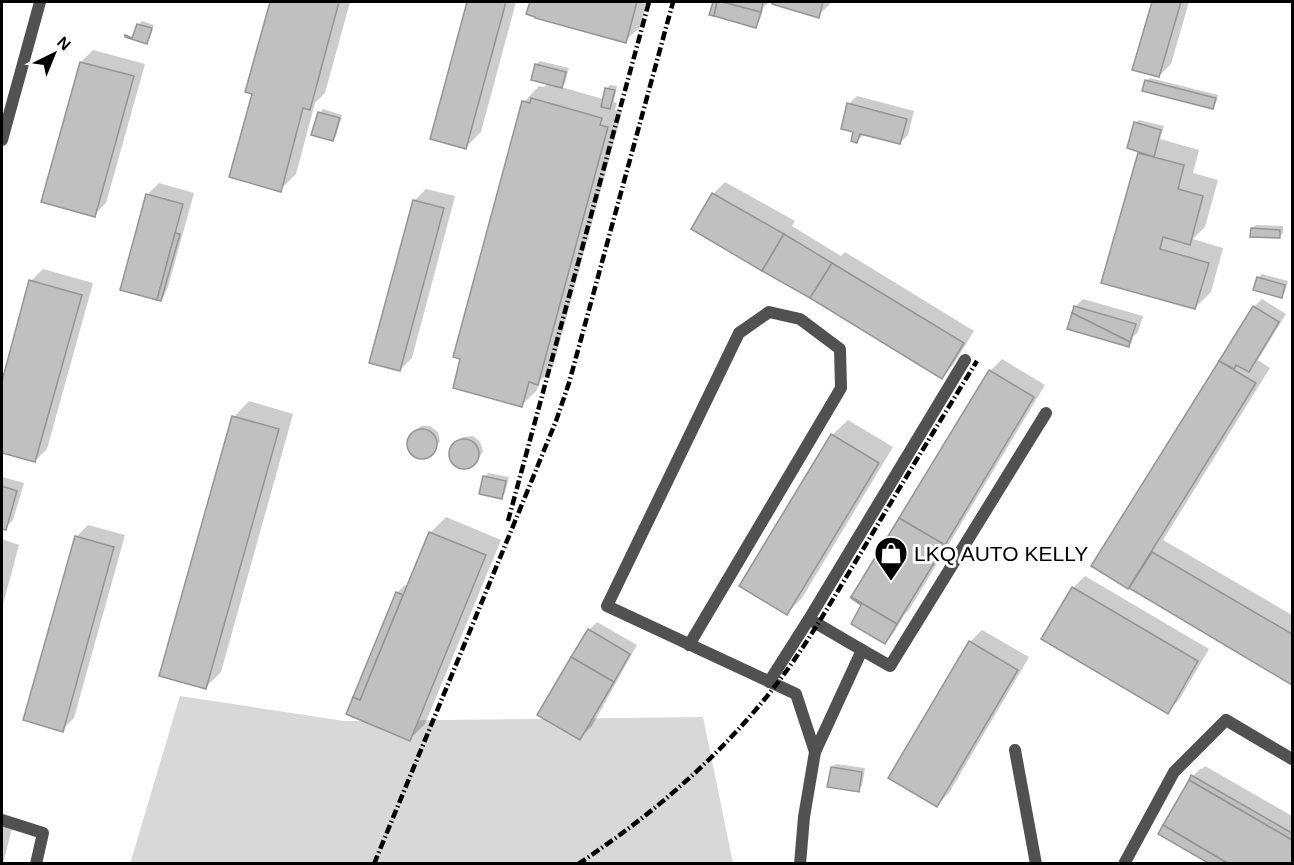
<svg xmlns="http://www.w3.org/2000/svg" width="1294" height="865" font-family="Helvetica,sans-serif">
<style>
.green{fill:#d8d8d8}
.shadow{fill:#0003}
.building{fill:#c0c0c0;stroke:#959595;stroke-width:1.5}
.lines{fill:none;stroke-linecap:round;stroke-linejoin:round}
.service{stroke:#515151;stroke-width:12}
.tertiary{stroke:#515151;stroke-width:12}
.rail{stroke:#000;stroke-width:4.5;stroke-dasharray:9 3 1.5 3;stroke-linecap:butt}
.labels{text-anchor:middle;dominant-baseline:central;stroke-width:6;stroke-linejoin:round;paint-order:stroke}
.poi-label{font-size:21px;fill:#000;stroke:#fff;text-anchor:start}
</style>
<rect width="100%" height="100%" fill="#fff"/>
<path class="green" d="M180,696L344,721L703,717L733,863L130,864Z"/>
<g class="shadow">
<path d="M272,2H350L325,93L315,103L296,174L280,190L254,93L247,91Z"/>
<path d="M468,2H516L481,132L466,147L431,138Z"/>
<path d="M531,2H647L641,26L625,41L528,13Z"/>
<path d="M714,2H769L764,7L759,22L756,26L711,13Z"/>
<path d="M769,2H831L830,4L818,16Z"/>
<path d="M1154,2H1189L1171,64L1159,76L1134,69Z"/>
<path d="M142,21L154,25L150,38L146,42L138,25Z"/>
<path d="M93,50L145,64L106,203L94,215L81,62Z"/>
<path d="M540,61L569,68L565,83L561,87L603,99L607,88L610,85L617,86L614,102L617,103L615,110L622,112L553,367L540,381L537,390L522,405L524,102L539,86L544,87L549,83L536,64Z"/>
<path d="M1150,78L1218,95L1216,103L1212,107L1146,81Z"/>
<path d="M857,96L914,111L908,135L900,143L864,134L857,141L849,104Z"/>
<path d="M323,109L342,115L336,136L333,140L320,113Z"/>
<path d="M1139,120L1164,126L1160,139L1199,150L1193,173L1218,180L1205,227L1193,239L1223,248L1211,292L1195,308L1103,281L1139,153L1141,151L1135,123Z"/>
<path d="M725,182L795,221L792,226L841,256L845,252L974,331L953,365L941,377L811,297L693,229L713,194Z"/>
<path d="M159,183L194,193L168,287L164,296L161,300L147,195Z"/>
<path d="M426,189L455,196L412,358L400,370L414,201Z"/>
<path d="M1256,225L1283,226V233L1279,237L1252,228Z"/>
<path d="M43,269L93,283L47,449L35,461L2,451V386L31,281Z"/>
<path d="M1262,274L1288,281L1285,292L1281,296L1258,278Z"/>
<path d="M1083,299L1143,316L1138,332L1133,337L1132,342L1128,346L1075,307Z"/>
<path d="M1262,299L1286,314L1258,360L1270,368L1163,540L1292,615V683L1093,566L1254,307Z"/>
<path d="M1002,359L1045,385L909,610L905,614L893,634L885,642L990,371Z"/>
<path d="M249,401L293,414L221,672L205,688L234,417Z"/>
<path d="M848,420L893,447L802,598L787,613L832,435Z"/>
<path d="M421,426H430L438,432L440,441L435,450L431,454L422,458L413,455L408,447L409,437Z"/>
<path d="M473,436L480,442L483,451L478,460L474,464L465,468L455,465L450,457L452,447L463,437Z"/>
<path d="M488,473L509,477L505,493L501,497L480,493L485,476Z"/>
<path d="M2,477L24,483L13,520L5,528L2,527Z"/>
<path d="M446,517L501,540L425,724L410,739L348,713L397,593L405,585L408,586L430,533Z"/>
<path d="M88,525L125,535L74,718L62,730L76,537Z"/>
<path d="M2,539L19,545L2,608Z"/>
<path d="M1085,576L1209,649L1179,700L1167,712L1073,588Z"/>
<path d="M597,622L637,645L592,726L580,738L589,630Z"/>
<path d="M982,630L1029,657L949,793L937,805L970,642Z"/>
<path d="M836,764L865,768L862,786L858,790L832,767Z"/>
<path d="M1205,766L1292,816V864H1213L1193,776L1201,768L1202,769Z"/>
<path d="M2,825L12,828L3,864H2Z"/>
</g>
<g class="building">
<path d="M270,2H339L310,110L303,108L281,192L229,177L252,94L245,92Z"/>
<path d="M467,2H506L466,149L430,139Z"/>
<path d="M530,2H637L626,43L535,18V17L526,14Z"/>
<path d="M713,2H717L714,16L709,15Z"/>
<path d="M717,2H723L761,12L756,28L714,16Z"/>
<path d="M723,2H763L761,12Z"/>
<path d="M773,2H823L819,18L772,4Z"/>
<path d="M1152,2H1181L1159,77L1132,70Z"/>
<path d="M137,24L152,28L147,44L125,37V35L132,38Z"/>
<path d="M80,62L134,76L95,217L41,202Z"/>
<path d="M535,64L566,72L562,88L531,80Z"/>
<path d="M1145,80L1216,98L1213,109L1142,91Z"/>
<path d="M605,88L615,90L610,109L601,107Z"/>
<path d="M531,98L602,118L600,125L608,127L538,385L529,382L522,407L453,388L460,359L453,357L522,101L530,103Z"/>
<path d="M847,103L907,119L900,144L860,134L857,143L851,141L853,132L841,129Z"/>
<path d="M318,112L340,118L333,141L311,135Z"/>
<path d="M1134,122L1161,130L1154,157L1127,148Z"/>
<path d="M1138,153L1184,165L1178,189L1203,196L1190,245L1163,237L1160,249L1209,263L1195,309L1101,283Z"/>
<path d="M712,193L784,234L762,271L691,229Z"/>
<path d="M146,194L183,204L157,300L120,290Z"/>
<path d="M413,200L444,208L400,371L369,363Z"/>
<path d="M1251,228L1280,230V238L1250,237Z"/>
<path d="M175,233L180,234L161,301L157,300Z"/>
<path d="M784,234L832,263L810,298L762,271Z"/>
<path d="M832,263L964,343L942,379L810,298Z"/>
<path d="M1257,277L1285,285L1282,298L1253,290Z"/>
<path d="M29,280L82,295L35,462L2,453V381Z"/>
<path d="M1074,306L1136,324L1130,342L1072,313Z"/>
<path d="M1253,306L1279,322L1249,372L1236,365L1234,369L1219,361Z"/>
<path d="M1072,313L1130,342L1129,347L1067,329Z"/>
<path d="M1219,361L1256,383L1128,589L1091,566Z"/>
<path d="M989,370L1034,397L945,545L899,518Z"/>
<path d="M232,416L279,429L206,689L159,676Z"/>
<circle cx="422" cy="444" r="15"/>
<path d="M831,434L879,463L787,615L739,586Z"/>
<circle cx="464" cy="454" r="15"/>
<path d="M483,476L506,481L502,499L479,494Z"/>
<path d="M2,486L17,491L6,530L2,529Z"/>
<path d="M899,518L945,545L897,624L851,597Z"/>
<path d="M429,532L486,555L410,741L346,714L353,697L360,700Z"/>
<path d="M75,536L114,547L63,732L23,720Z"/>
<path d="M1152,552L1292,634V685L1129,588Z"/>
<path d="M1072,587L1198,661L1168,714L1041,639Z"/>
<path d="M396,592L403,595L360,700L353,697Z"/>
<path d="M851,597L897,624L885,644L851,624L861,605L851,598Z"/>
<path d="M588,629L630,654L614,682L571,657Z"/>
<path d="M969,641L1018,670L937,807L888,778Z"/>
<path d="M571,657L614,682L580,740L537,715Z"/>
<path d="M831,767L862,772L859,792L827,787Z"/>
<path d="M1191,775L1292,833V840L1189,780Z"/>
<path d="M1189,780L1292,840V864H1229L1163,825Z"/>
<path d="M1163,825L1229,864H1210L1158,834Z"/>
</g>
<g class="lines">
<g class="service">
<path d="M689,645L841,388L840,349L800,319L769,312L739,333L607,606L796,694L815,752"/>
<path d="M862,650L809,619L965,360"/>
<path d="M769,682L809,619"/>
<path d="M1015,750L1036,864"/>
<path d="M2,820L43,833L36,864"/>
<path d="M800,864L804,817L815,752L862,650L890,666L1046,413"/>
<path d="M1124,864L1174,772L1226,720L1292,759"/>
</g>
<path class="tertiary" d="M2,140L40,2"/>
<g class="rail">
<path d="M508,521L649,2"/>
<path d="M374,864L525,497L556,421L569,383L673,2"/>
<path d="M578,864C654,814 724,753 779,681C810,640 835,595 862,551C900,487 938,424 977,361"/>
</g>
</g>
<defs>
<g id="shop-pin" transform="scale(1.725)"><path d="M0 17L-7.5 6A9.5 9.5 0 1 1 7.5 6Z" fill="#000" stroke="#fff"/><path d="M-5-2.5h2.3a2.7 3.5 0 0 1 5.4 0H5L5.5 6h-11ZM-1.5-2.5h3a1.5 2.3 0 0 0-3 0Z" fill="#fff"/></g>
</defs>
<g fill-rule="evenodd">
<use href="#shop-pin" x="891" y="553"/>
</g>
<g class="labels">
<g class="poi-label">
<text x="914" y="553">LKQ AUTO KELLY</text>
</g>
</g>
<rect width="1294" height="865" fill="none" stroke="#000000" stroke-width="6"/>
<g transform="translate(54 54) rotate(43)" stroke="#ffffff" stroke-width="4.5" paint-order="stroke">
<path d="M0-4.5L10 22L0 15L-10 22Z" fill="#000000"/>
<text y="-9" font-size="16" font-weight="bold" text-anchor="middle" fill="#000000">N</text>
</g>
</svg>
